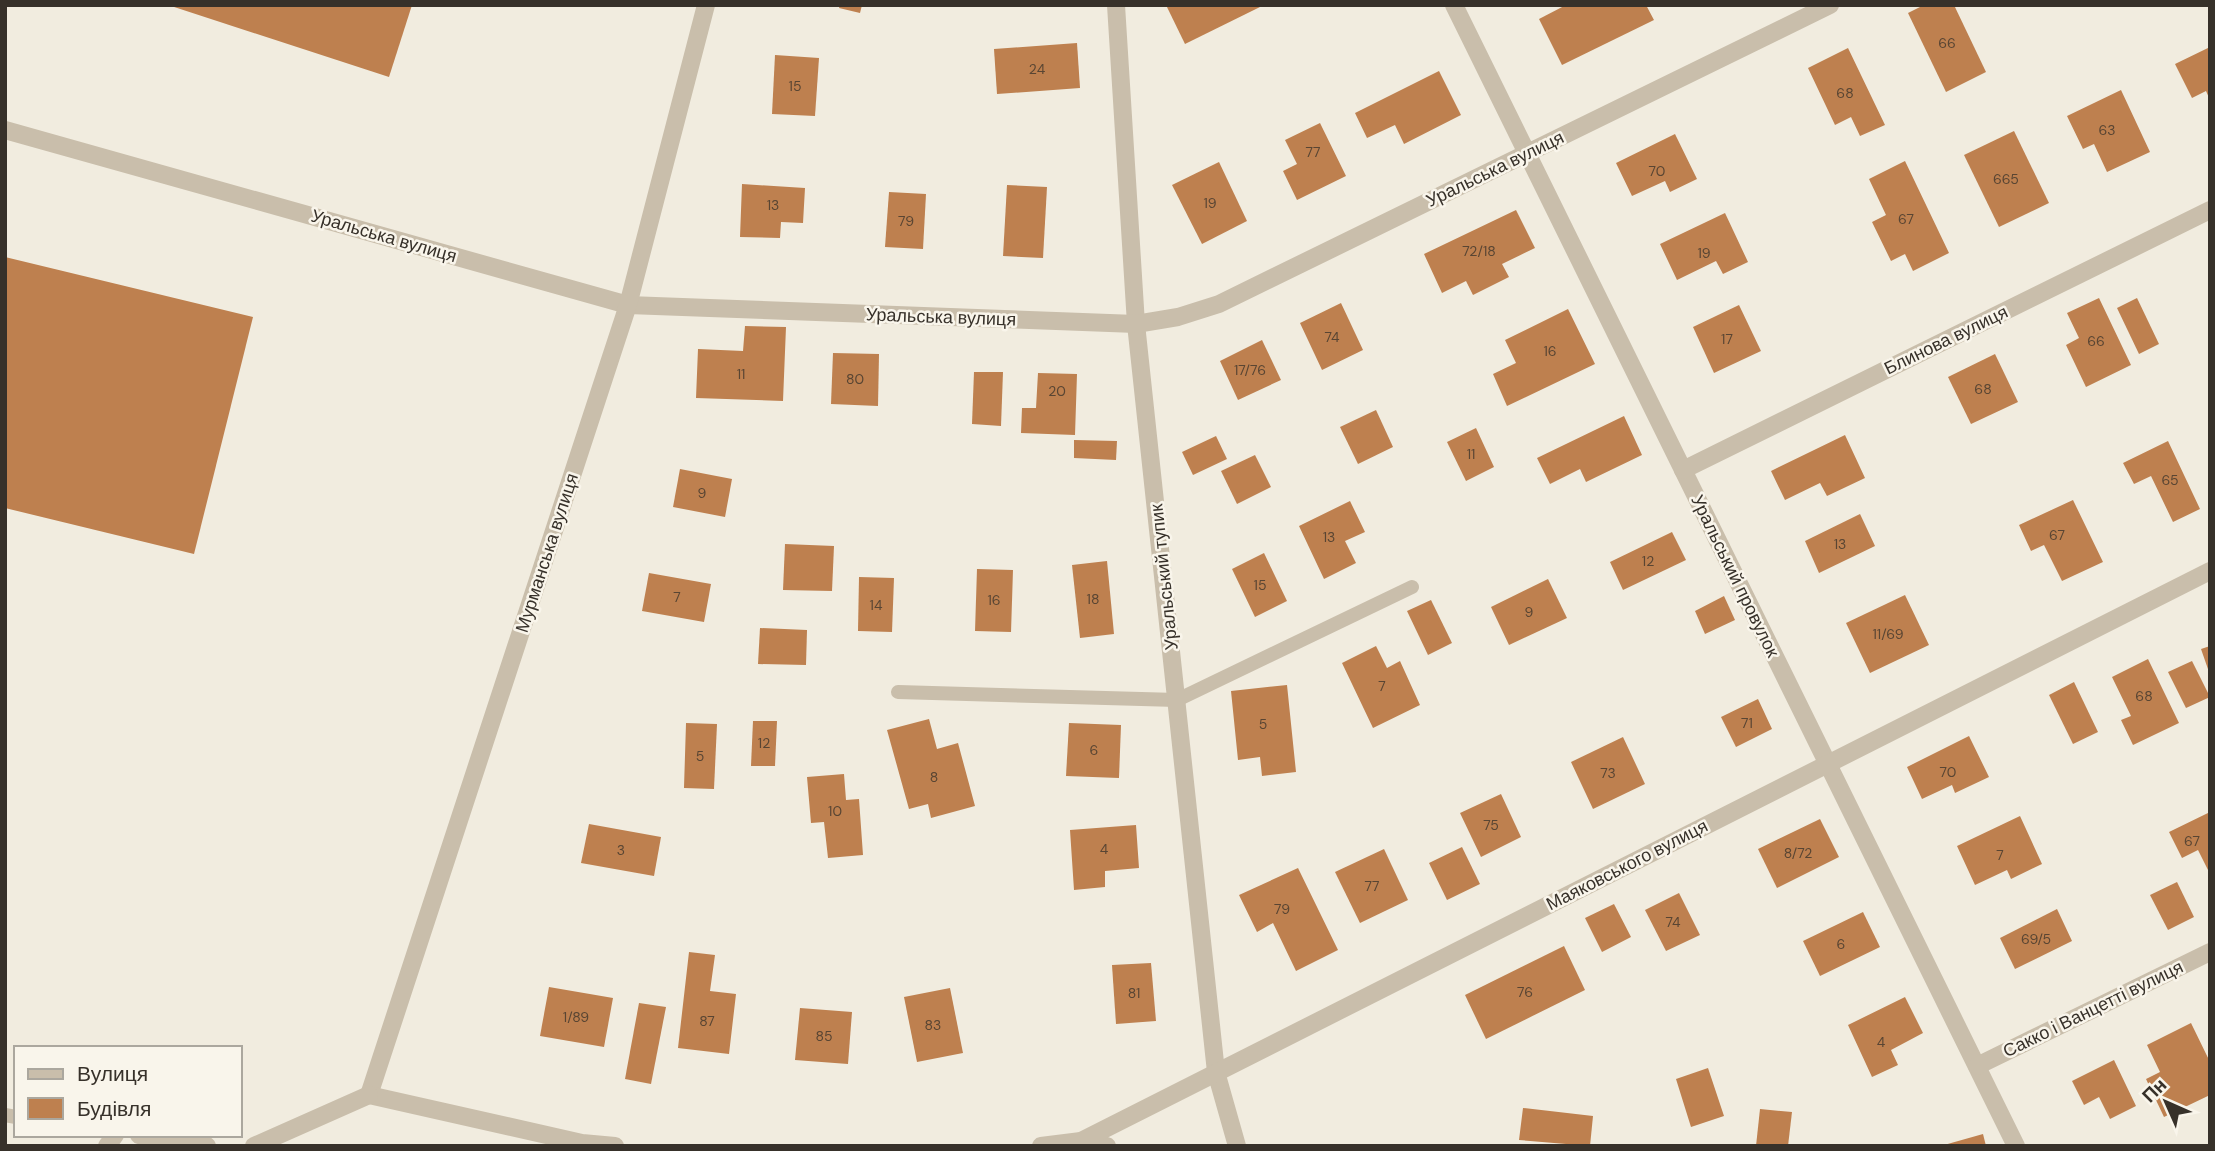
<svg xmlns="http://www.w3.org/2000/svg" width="2215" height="1151" font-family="'DM Sans',sans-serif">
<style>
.building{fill:#be804f}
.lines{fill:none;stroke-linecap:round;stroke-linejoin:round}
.service{stroke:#c9beab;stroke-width:14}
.minor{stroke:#c9beab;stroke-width:18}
.labels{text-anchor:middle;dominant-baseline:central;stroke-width:5;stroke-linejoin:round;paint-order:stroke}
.number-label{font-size:14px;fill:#594533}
.street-label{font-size:18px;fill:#37312a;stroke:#f9f5eb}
</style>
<rect width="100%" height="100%" fill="#f1ecdf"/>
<g class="building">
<path d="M168,5H412L389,77Z"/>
<path d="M840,5H862L860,13L839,8Z"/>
<path d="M1166,5H1259L1260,7L1185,44Z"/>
<path d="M1566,5H1646L1654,20L1562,65L1539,19Z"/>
<path d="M1924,5H1954L1986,72L1946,92L1908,13Z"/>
<path d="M1077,43L1080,88L997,94L994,49Z"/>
<path d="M2210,47V100L2206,91L2192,98L2175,64Z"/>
<path d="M1848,48L1885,125L1860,136L1851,117L1835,125L1808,68Z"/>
<path d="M775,55L819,58L815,116L772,114Z"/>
<path d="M1439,71L1461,115L1404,144L1395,125L1367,138L1355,113Z"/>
<path d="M2121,90L2150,152L2107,172L2094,144L2083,149L2067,116Z"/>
<path d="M1320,123L1346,176L1297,200L1283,171L1297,164L1285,140Z"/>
<path d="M2014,131L2049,203L1999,227L1964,155Z"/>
<path d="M1675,134L1697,179L1670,192L1665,181L1632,196L1616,163Z"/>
<path d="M1905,161L1949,253L1913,271L1905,254L1891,261L1872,222L1886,215L1869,179Z"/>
<path d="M1219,162L1247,221L1202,244L1172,185Z"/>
<path d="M742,184L805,188L803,223L781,222L780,238L740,237Z"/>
<path d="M1007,185L1047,187L1043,258L1003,256Z"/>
<path d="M889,192L926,194L923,249L885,247Z"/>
<path d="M1516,210L1535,248L1502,264L1509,277L1473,295L1466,281L1442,293L1424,254Z"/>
<path d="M1725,213L1748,262L1723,274L1716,261L1677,280L1660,244Z"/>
<path d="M5,257L253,317L194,554L5,508Z"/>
<path d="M2099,298L2131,365L2086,387L2066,345L2079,338L2067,313Z"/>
<path d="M2137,298L2159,344L2139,354L2117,308Z"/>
<path d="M1341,303L1363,350L1322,370L1300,323Z"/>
<path d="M1739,305L1761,351L1714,373L1693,327Z"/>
<path d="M1568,309L1595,364L1507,406L1493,374L1516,363L1505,340Z"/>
<path d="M745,326L786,327L783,401L696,398L698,349L743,351Z"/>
<path d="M1262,340L1281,380L1238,400L1220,361Z"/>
<path d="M833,353L879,354L878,406L831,404Z"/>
<path d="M1995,354L2018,402L1971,424L1948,377Z"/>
<path d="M974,372H1003L1001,426L972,424Z"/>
<path d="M1038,373L1077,374L1075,435L1021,433L1022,408H1036Z"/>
<path d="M1376,410L1393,447L1358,464L1340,427Z"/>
<path d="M1624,416L1642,455L1586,482L1580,469L1550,484L1537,458Z"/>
<path d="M1476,428L1494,467L1466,481L1447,442Z"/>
<path d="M1845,435L1865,478L1827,496L1820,483L1785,500L1771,471Z"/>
<path d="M1216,436L1227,459L1193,475L1182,452Z"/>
<path d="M1074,440L1117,441L1116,460L1074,458Z"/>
<path d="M2168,441L2200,509L2173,522L2151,476L2134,484L2123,463Z"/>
<path d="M1255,455L1271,487L1237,504L1221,471Z"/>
<path d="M680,469L732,479L725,517L673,507Z"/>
<path d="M2073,500L2103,562L2062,581L2044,545L2031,551L2019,525Z"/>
<path d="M1350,501L1365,532L1345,541L1356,563L1324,579L1299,526Z"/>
<path d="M1860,514L1875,546L1819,573L1805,541Z"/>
<path d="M1672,532L1686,560L1623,590L1610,562Z"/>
<path d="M785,544L834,546L832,591L783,590Z"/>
<path d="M1264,553L1287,601L1255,617L1232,569Z"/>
<path d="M1107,561L1114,634L1080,638L1072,565Z"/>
<path d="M977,569L1013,570L1011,632L975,631Z"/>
<path d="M649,573L711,584L704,622L642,611Z"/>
<path d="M859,577L894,578L892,632L858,631Z"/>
<path d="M1548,579L1567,618L1509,645L1491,607Z"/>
<path d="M1905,595L1929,645L1870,673L1846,623Z"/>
<path d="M1724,596L1735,620L1705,634L1695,611Z"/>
<path d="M1431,600L1452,643L1428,655L1407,611Z"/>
<path d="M760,628L807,630L806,665L758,664Z"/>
<path d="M1376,646L1387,668L1400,661L1420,705L1373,728L1342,663Z"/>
<path d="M2210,646V672H2209L2201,649Z"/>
<path d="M2148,659L2179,723L2133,745L2121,720L2131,716L2112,677Z"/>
<path d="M2192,661L2210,697L2186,708L2168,672Z"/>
<path d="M2074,682L2098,732L2073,744L2049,695Z"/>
<path d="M1287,685L1296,772L1262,776L1260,757L1238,760L1231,691Z"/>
<path d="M1758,699L1772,729L1736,747L1721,717Z"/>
<path d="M929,719L937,749L958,743L975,806L931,818L928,804L909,809L887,730Z"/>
<path d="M753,721H777L775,766H751Z"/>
<path d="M686,723L717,724L714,789L684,788Z"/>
<path d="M1069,723L1121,725L1119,778L1066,776Z"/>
<path d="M1969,736L1989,777L1955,793L1952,785L1922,799L1907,767Z"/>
<path d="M1623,737L1645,784L1593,809L1571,762Z"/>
<path d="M844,774L846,800L859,799L863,855L828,858L824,822L811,823L807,777Z"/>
<path d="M1501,794L1521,837L1481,857L1460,813Z"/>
<path d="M2210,812V874L2198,850L2182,858L2169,832Z"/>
<path d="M2020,816L2042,864L2011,879L2007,870L1975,885L1957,846Z"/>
<path d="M1820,819L1839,857L1777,888L1758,849Z"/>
<path d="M589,824L661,837L654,876L581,863Z"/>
<path d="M1136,825L1139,868L1105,871V887L1074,890L1070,830Z"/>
<path d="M1462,847L1480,884L1447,900L1429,863Z"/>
<path d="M1384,849L1408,900L1360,923L1335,872Z"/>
<path d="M1298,868L1338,950L1296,971L1273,923L1257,932L1239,895Z"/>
<path d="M2177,882L2194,917L2168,930L2150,895Z"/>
<path d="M1679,893L1700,935L1666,951L1645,910Z"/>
<path d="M1614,904L1631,937L1602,952L1585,918Z"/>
<path d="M2057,909L2072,941L2015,969L2000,938Z"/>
<path d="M1863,912L1880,947L1820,976L1803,941Z"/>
<path d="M1564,946L1585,990L1486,1039L1465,995Z"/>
<path d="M689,952L715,955L710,991L736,994L729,1054L678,1048Z"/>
<path d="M1151,963L1156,1021L1116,1024L1112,965Z"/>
<path d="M549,987L613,998L604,1047L540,1036Z"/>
<path d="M950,988L963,1053L917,1062L904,997Z"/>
<path d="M1905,997L1923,1033L1891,1050L1898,1065L1872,1077L1848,1025Z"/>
<path d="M639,1003L666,1007L651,1084L625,1079Z"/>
<path d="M800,1008L852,1012L848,1064L795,1060Z"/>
<path d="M2191,1023L2210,1062V1095L2164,1117L2146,1079L2160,1072L2147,1045Z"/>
<path d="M2114,1060L2136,1106L2110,1119L2099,1097L2084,1105L2072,1081Z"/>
<path d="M1708,1068L1724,1116L1691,1127L1676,1079Z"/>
<path d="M1523,1108L1593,1116L1590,1146L1519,1140Z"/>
<path d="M1760,1109L1792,1112L1788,1146H1756Z"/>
<path d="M1983,1134L1986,1146H1944V1145Z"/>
</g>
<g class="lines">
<g class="service">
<path d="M898,692L1177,700L1412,587"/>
<path d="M5,1115L16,1117"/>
</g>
<g class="minor">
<path d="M1116,5L1136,324L1216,1072L1237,1146"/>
<path d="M1454,5L2016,1146"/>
<path d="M5,130L628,305L1136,324L1178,317L1219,304L1830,5"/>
<path d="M1683,470L2210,210"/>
<path d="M1977,1066L2210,952"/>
<path d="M369,1095L628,305L706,5"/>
<path d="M369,1095L582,1143L615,1146"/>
<path d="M139,1135L207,1146"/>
<path d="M1081,1141L1107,1146"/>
<path d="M107,1146L115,1135"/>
<path d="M254,1146L369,1095"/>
<path d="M1041,1146L1081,1141L2210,571"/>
</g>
</g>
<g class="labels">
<g class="number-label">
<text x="1947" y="43">66</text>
<text x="1037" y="69">24</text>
<text x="795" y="86">15</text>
<text x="1845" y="93">68</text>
<text x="2107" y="130">63</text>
<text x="1313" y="152">77</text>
<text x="1657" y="171">70</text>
<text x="2006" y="179">665</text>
<text x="1210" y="203">19</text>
<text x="773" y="205">13</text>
<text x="1906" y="219">67</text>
<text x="906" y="221">79</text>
<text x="1479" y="251">72/18</text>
<text x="1704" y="253">19</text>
<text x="1332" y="337">74</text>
<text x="1727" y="339">17</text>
<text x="2096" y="341">66</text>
<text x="1550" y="351">16</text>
<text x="1250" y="370">17/76</text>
<text x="741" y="374">11</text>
<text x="855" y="379">80</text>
<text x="1983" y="389">68</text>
<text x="1057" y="391">20</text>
<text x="1471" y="454">11</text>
<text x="2170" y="480">65</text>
<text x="702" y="493">9</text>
<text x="2057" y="535">67</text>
<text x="1329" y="537">13</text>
<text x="1840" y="544">13</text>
<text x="1648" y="561">12</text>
<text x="1260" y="585">15</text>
<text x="677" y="597">7</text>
<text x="1093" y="599">18</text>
<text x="994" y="600">16</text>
<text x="876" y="605">14</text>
<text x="1529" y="612">9</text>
<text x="1888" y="634">11/69</text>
<text x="1382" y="686">7</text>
<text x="2144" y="696">68</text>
<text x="1747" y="723">71</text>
<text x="1263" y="724">5</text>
<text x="764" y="743">12</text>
<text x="1094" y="750">6</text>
<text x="700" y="756">5</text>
<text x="1948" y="772">70</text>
<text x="1608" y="773">73</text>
<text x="934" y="777">8</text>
<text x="835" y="811">10</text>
<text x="1491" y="825">75</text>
<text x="2192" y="841">67</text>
<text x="1104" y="849">4</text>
<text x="621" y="850">3</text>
<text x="1798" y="853">8/72</text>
<text x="2000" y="855">7</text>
<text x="1372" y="886">77</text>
<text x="1282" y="909">79</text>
<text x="1673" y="922">74</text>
<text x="2036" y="939">69/5</text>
<text x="1841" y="944">6</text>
<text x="1525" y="992">76</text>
<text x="1134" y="993">81</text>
<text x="576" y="1017">1/89</text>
<text x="707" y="1021">87</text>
<text x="933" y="1025">83</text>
<text x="824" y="1036">85</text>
<text x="1881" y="1042">4</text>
</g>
<g class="street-label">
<text transform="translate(1495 169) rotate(-26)">Уральська вулиця</text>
<text transform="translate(384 236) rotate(16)">Уральська вулиця</text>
<text transform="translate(941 317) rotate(2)">Уральська вулиця</text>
<text transform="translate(1946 340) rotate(-26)">Блинова вулиця</text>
<text transform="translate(547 553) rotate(-72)">Мурманська вулиця</text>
<text transform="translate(1735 576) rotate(64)">Уральський провулок</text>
<text transform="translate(1164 577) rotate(-96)">Уральський тупик</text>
<text transform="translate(1627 865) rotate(-27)">Маяковського вулиця</text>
<text transform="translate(2093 1009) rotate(-26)">Сакко і Ванцетті вулиця</text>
</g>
</g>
<rect width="2215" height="1151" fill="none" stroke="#37312a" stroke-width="14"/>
<rect x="14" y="1046" width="228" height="91" fill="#f9f5eb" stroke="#aba79e" stroke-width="2"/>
<rect x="28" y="1069" width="35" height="10" fill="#c9beab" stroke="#aba79e" stroke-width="2"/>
<text x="77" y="1081" font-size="21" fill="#37312a">Вулиця</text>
<rect x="28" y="1098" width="35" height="21" fill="#be804f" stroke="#aba79e" stroke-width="2"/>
<text x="77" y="1116" font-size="21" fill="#37312a">Будівля</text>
<g transform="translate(2166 1102) rotate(315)" stroke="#f9f5eb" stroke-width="5" paint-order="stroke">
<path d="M0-5L12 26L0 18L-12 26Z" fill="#37312a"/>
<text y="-10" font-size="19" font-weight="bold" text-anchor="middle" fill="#37312a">Пн</text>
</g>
</svg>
